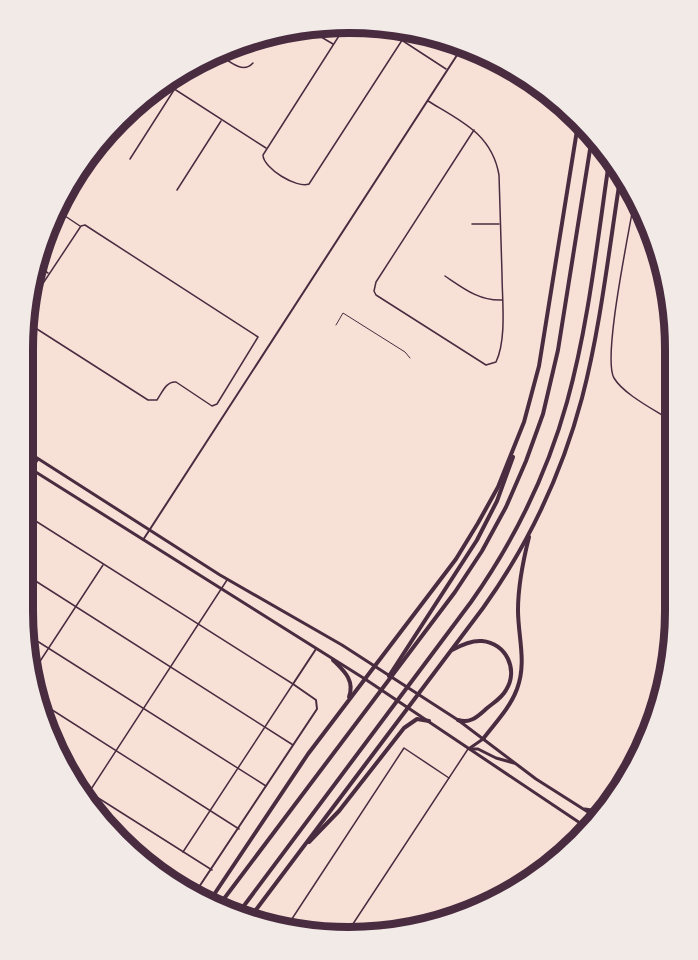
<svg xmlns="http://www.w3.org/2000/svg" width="698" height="960" font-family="'Golos Text',sans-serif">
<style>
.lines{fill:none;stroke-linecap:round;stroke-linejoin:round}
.service{stroke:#4a2c40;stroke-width:1}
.minor{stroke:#4a2c40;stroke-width:1.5}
.tertiary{stroke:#4a2c40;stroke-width:2}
.primary{stroke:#4a2c40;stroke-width:3}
.motorway{stroke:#4a2c40;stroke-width:4}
.rim{fill:none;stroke:#4a2c40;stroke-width:8}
</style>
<rect width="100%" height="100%" fill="#f7e1d7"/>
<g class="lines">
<path class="service" d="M336,325L343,313L405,352L410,358"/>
<g class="minor">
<path d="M344,28L263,155C263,168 297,189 309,184L408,31"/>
<path d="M311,31L333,44"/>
<path d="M403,41L446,69"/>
<path d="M220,55C230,62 243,74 253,63"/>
<path d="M165,83L266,148"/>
<path d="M428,101C461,121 492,134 499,175C500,208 501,241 502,274C502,299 507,339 496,362L486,365L376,295L374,291L376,282L474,130"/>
<path d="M130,159L174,90"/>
<path d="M177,190L221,121"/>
<path d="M635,196C630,228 602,358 614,378C624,395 657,411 673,422"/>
<path d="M59,212L80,226"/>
<path d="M53,221L76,185"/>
<path d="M472,224H499"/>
<path d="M34,264L48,273"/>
<path d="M445,276C463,288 479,301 502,300"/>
<path d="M26,322L148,400H157C162,393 166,381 176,382L212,406L217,404L258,337L85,225L81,226L28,306"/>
<path d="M23,483L38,460"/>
<path d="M23,513L293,684L183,852"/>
<path d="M23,573L293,745"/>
<path d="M26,634L266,786"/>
<path d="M31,675L103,565"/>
<path d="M35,699L239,829"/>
<path d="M73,782L212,870"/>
<path d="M84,800L227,580"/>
<path d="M290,923L303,932"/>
<path d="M284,931L404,748L449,778"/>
<path d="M347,933L468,749"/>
</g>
<g class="tertiary">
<path d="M143,540L461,49"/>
<path d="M193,896L317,709L316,700L293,684L316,649"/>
</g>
<g class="primary">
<path d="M23,449L220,575L342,645L458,720L536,779L599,819"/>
<path d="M23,464L365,679L589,829"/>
<path d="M470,748L483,739"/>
<path d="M470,749H478L496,758L514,763"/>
<path d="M585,809L598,811L609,808"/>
</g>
<g class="motorway">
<path d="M452,650C461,645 471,640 482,641C506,643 519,670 506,690C502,698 493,703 486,709C477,717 470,724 458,720"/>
<path d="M333,660C344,671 355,680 349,697"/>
<path d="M389,676L477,540L497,501L513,457"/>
<path d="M483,739C495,723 510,708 517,689C527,662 518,637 518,610C518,585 523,561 529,537"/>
<path d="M309,842L339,811L404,728L417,719L429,721"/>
<path d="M207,905L308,754L456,559L478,523L498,487L524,422L539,366L578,124"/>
<path d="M217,908L455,592L482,551L506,507L526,461L543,414L558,350L592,137"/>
<path d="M237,915L471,602C514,541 547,474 567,402C589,323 598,235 610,155"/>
<path d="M249,919L483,608C528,545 562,473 582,398C601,325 609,248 621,173"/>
</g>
</g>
<path d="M0 0H698V960H0ZM349 33H349A316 316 0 0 1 665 349V611A316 316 0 0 1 349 927H349A316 316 0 0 1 33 611V349A316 316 0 0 1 349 33Z" fill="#f1eae7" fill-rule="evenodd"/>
<path class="rim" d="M349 33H349A316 316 0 0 1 665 349V611A316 316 0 0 1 349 927H349A316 316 0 0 1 33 611V349A316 316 0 0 1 349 33Z"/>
</svg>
